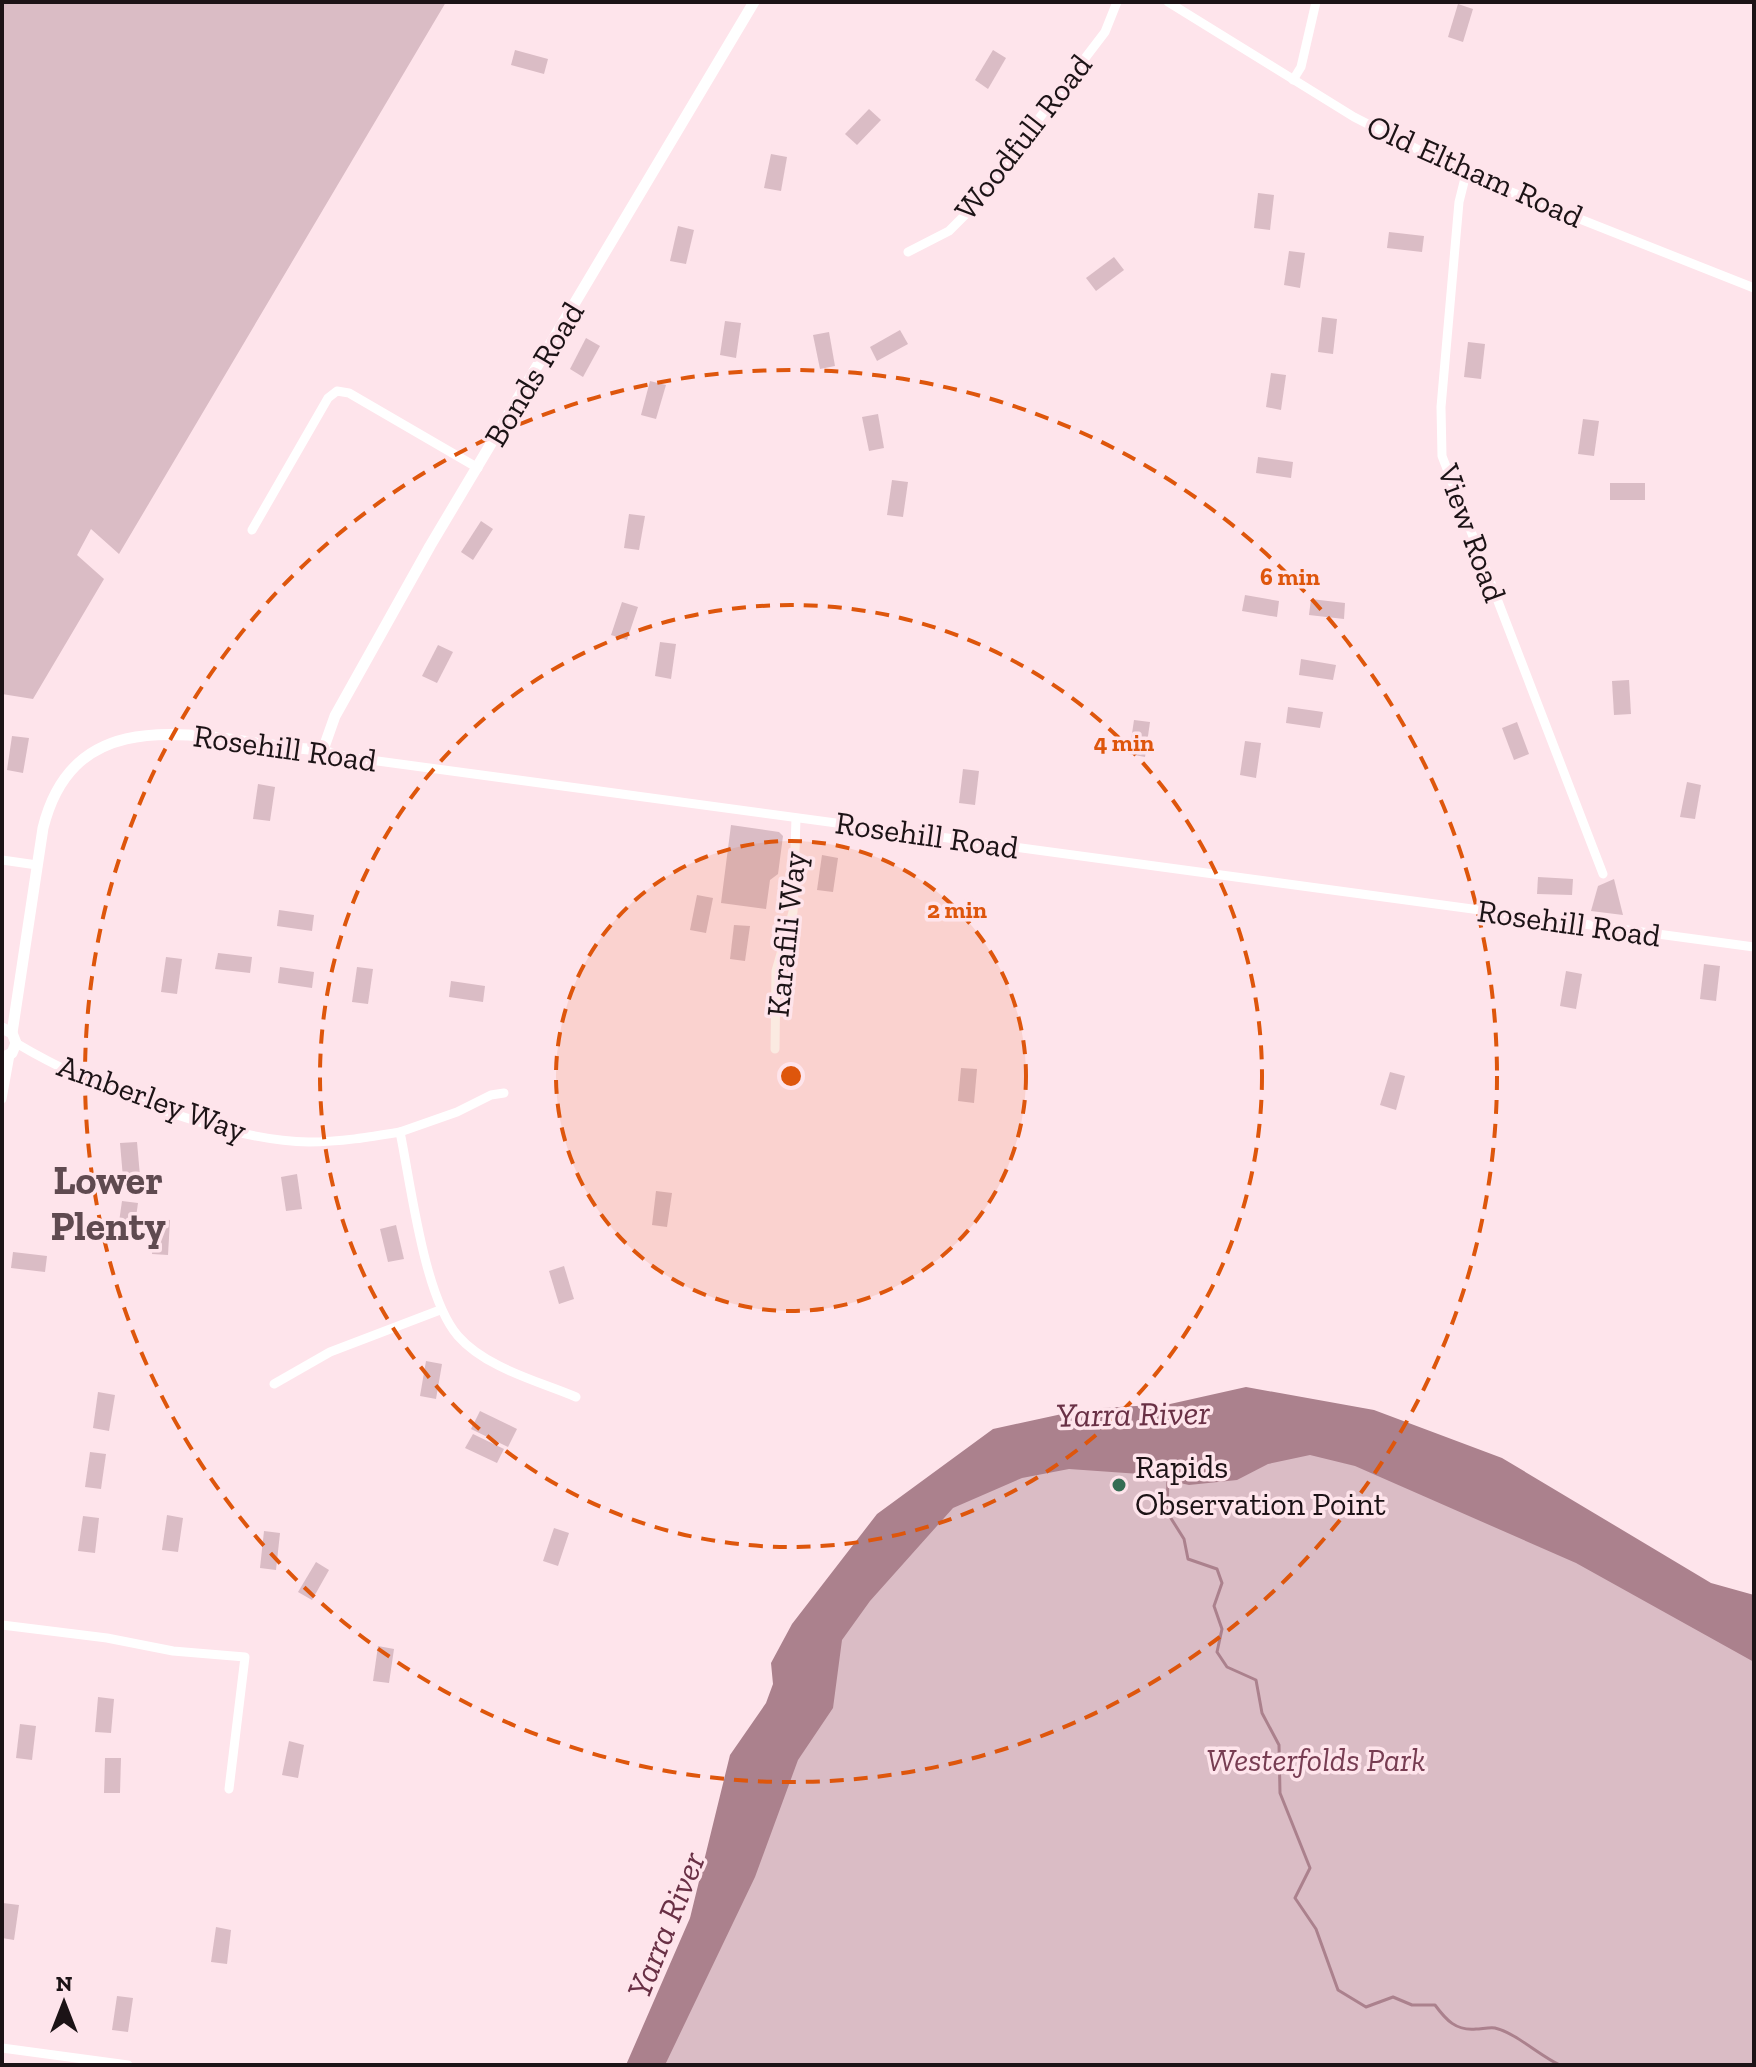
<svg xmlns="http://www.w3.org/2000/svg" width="1756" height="2067" font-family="'Zilla Slab',serif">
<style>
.green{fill:#dabcc5}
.water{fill:#ab818d}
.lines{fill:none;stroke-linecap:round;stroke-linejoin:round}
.stream{stroke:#ab818d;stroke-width:3}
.minor{stroke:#fff;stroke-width:9}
.tertiary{stroke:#fff;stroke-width:11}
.ring{fill:none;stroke:#de560c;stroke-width:4;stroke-dasharray:14 10}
.poi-dot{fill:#356d54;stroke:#fee4eb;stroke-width:3}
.labels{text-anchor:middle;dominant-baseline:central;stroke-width:7;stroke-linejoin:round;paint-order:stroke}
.street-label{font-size:32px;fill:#1c1316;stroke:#fee4eb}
.poi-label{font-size:32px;fill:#1c1316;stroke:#fee4eb;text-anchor:start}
.park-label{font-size:32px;font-style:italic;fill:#773d52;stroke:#fee4eb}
.water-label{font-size:34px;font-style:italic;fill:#693045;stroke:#fee4eb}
.district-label{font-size:40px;font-weight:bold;fill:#5f4a50;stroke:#fee4eb}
.centre{fill:#de560c;stroke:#fee4eb;stroke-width:4}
.ring-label{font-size:24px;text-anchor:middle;font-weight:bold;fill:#de560c;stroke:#fee4eb;stroke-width:7;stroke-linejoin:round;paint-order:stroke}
</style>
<rect width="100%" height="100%" fill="#fee4eb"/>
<g class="green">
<path d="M2,2H446L119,554L91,529L77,555L104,579L33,699L2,694Z"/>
<path d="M1458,4L1473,9L1463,42L1448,37Z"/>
<path d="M515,50L548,59L544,74L511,65Z"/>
<path d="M993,50L1006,58L988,89L975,80Z"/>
<path d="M869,109L881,120L857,145L845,134Z"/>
<path d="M771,154L787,157L781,191L764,188Z"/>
<path d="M1258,193L1274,195L1270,230L1254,228Z"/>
<path d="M678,226L694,230L686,264L670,261Z"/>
<path d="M1389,232L1424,236L1422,252L1387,248Z"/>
<path d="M1289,251L1305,253L1300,288L1284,285Z"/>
<path d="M1114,257L1124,270L1096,291L1086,278Z"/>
<path d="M1322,317L1337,319L1333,354L1318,352Z"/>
<path d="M725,321L741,323L736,358L720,355Z"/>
<path d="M900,330L908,344L877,361L870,347Z"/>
<path d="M829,332L835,366L820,369L813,335Z"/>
<path d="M586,338L600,346L583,377L570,369Z"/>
<path d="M1468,342L1485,344L1481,379L1464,377Z"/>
<path d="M1271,373L1286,375L1281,410L1266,407Z"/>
<path d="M650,381L666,385L656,419L641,415Z"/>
<path d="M878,414L884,448L869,451L862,417Z"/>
<path d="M1583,419L1599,421L1594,456L1578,454Z"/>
<path d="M1258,457L1293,462L1291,478L1256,473Z"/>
<path d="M892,480L908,482L903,517L887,515Z"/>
<rect x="1610" y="483" width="35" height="17"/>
<path d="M629,514L645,516L639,550L624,548Z"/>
<path d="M481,521L493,529L473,560L461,552Z"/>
<path d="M1245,595L1279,601L1277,617L1242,611Z"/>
<path d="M1311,599L1345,603L1344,619L1309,615Z"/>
<path d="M622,602L638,607L627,640L611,635Z"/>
<path d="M660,642L676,644L671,679L655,676Z"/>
<path d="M438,645L453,652L437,683L422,676Z"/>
<path d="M1301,659L1336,665L1333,680L1299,675Z"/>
<path d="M1629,680L1631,714L1614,715L1612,681Z"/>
<path d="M1288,707L1323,712L1320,728L1286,723Z"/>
<path d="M1134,720L1150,722L1145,757L1129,754Z"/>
<path d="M1517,722L1529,754L1514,760L1502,728Z"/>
<path d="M12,736L29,738L23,773L7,770Z"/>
<path d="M1245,741L1261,743L1256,778L1240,775Z"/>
<path d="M963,769L979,771L975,805L959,803Z"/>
<path d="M1687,782L1701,785L1695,819L1680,817Z"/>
<path d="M258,784L275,787L270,821L253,819Z"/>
<path d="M731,825L779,832L783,836L778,874L770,880L766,909L721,903Z"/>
<path d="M822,855L838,858L833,892L817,890Z"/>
<path d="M1538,877L1573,879L1572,895L1537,894Z"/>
<path d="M1614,879L1623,915L1591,911L1598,886Z"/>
<path d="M697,895L713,898L706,933L690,930Z"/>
<path d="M279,910L314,915L312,931L277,926Z"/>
<path d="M734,925L750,926L745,961L730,959Z"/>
<path d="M218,953L252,957L250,973L215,969Z"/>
<path d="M166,957L182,959L177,994L161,992Z"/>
<path d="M1704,964L1720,966L1716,1001L1700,999Z"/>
<path d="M280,967L314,972L312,988L278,983Z"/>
<path d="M357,967L373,969L368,1004L352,1002Z"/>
<path d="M1566,971L1582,974L1576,1009L1560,1006Z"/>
<path d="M451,981L485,986L483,1002L449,997Z"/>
<path d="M961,1068L977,1069L974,1103L958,1101Z"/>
<path d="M1390,1072L1405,1076L1396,1110L1380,1105Z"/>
<path d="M137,1142L140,1176L123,1178L120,1143Z"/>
<path d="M297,1174L302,1209L286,1211L281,1177Z"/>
<path d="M656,1191L672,1193L667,1227L652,1225Z"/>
<path d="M122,1201L138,1203L133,1238L117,1236Z"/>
<path d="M154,1219L170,1220L168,1255L152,1254Z"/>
<path d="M396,1225L404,1259L388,1262L380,1229Z"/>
<path d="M13,1252L47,1256L45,1272L11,1268Z"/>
<path d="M564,1266L574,1299L559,1304L549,1271Z"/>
<path d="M426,1361L442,1364L436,1399L420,1396Z"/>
<path d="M98,1392L115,1395L109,1431L93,1428Z"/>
<path d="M480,1411L517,1429L508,1447L471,1429Z"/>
<path d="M473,1434L504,1449L497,1463L465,1448Z"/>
<path d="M1301,1441L1436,1478L1754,1658V2065H659L825,1647L895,1543L999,1469Z"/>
<path d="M90,1452L106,1454L101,1489L85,1487Z"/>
<path d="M167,1515L183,1518L178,1552L162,1550Z"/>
<path d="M83,1516L99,1518L95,1553L78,1551Z"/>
<path d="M554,1528L569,1533L558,1566L543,1561Z"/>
<path d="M264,1531L280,1533L276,1570L260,1568Z"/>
<path d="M316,1562L329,1570L312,1600L298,1592Z"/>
<path d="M378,1646L394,1649L389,1683L373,1681Z"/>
<path d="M98,1697L114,1699L111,1733L95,1732Z"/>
<path d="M20,1724L36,1726L32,1760L16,1758Z"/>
<path d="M289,1741L304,1745L298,1778L282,1775Z"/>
<path d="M105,1758H121L120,1793H104Z"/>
<path d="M3,1903L19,1905L14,1940L2,1938Z"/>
<path d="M216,1927L231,1930L227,1964L211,1962Z"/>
<path d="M117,1996L133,1998L128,2032L112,2030Z"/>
</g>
<path class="water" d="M1246,1387L1374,1410L1502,1458L1711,1583L1754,1595V1662L1576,1563L1355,1466L1310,1455L1268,1464L1237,1480L1189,1485L1140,1474L1069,1469L1022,1478L953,1508L870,1601L842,1640L833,1708L798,1760L755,1877L665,2065H626L690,1918L730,1755L766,1703L773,1684L771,1663L792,1624L877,1514L993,1429L1085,1409L1170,1404Z"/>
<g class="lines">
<path class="stream" d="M1168,1477L1167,1512L1184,1539L1188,1559L1217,1569L1222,1583L1214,1606L1222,1629L1217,1652L1227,1667L1256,1680L1262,1713L1279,1745L1280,1793L1310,1868L1295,1898L1316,1929L1338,1990L1366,2007L1393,1997L1412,2005H1435C1446,2020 1456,2031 1476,2029C1481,2029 1490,2027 1495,2028C1516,2033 1540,2056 1560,2065"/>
<g class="minor">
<path d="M1168,2L1354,117L1466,174L1754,288"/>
<path d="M1293,80L1301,67L1316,2"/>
<path d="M1466,174L1459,202L1441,407L1442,456L1603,874"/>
<path d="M908,252L949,231L967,213L1105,32L1117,2"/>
<path d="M252,530L328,398L337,391L349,393L478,468"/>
<path d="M323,750L348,757L1754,947"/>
<path d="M2,860L37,865"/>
<path d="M16,1043C88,1086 225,1141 309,1142C340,1142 370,1137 400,1132C411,1185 424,1297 458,1336C486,1368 538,1381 576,1397"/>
<path d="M775,1049L776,971L793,912L796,818"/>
<path d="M2,1099L10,1055"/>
<path d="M400,1132L457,1112L491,1095L504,1093"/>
<path d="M274,1384L330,1352L440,1310"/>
<path d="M2,1625L107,1638L173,1651L245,1657L229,1789"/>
<path d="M2,2048L128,2065"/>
</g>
<g class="tertiary">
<path d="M2,1028L12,1033L16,1043L12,1053L2,1058"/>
<path d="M12,1033L43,828C78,687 222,746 323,750L335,716L430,546L754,2"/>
</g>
</g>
<circle cx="791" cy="1076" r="235" fill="#de560c" fill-opacity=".12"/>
<g class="ring">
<circle cx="791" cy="1076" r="235"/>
<circle cx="791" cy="1076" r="471"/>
<circle cx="791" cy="1076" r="706"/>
</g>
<circle class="poi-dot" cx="1119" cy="1485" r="8"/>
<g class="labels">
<g class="street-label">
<text transform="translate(1023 137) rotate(-52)">Woodfull Road</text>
<text transform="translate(1475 171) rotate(24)">Old Eltham Road</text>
<text transform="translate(534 374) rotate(-59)">Bonds Road</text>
<text transform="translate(1472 533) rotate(70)">View Road</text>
<text transform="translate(285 748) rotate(8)">Rosehill Road</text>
<text transform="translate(927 835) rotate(8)">Rosehill Road</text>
<text transform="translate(1569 923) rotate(8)">Rosehill Road</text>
<text transform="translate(786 934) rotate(-84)">Karafili Way</text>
<text transform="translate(152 1098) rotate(20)">Amberley Way</text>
</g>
<g class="poi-label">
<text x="1135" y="1467">Rapids<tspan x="1135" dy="37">Observation Point</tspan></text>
</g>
<g class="park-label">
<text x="1316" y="1760">Westerfolds Park</text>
</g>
<g class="water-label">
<text transform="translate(1133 1414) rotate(-1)">Yarra River</text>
<text transform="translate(666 1925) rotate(-68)">Yarra River</text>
</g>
<g class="district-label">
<text x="108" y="1180">Lower<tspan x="108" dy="46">Plenty</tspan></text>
</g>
</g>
<circle cx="791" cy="1076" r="12" class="centre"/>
<g class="ring-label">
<text x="1290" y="585">6 min</text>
<text x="1124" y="751">4 min</text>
<text x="957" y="918">2 min</text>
</g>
<rect width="1756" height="2067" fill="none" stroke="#1c1316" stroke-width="8"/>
<g transform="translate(64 2003)" stroke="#fee4eb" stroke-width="6" paint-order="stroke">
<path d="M0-6L14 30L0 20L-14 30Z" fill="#1c1316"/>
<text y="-12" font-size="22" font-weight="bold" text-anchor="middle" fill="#1c1316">N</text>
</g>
</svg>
